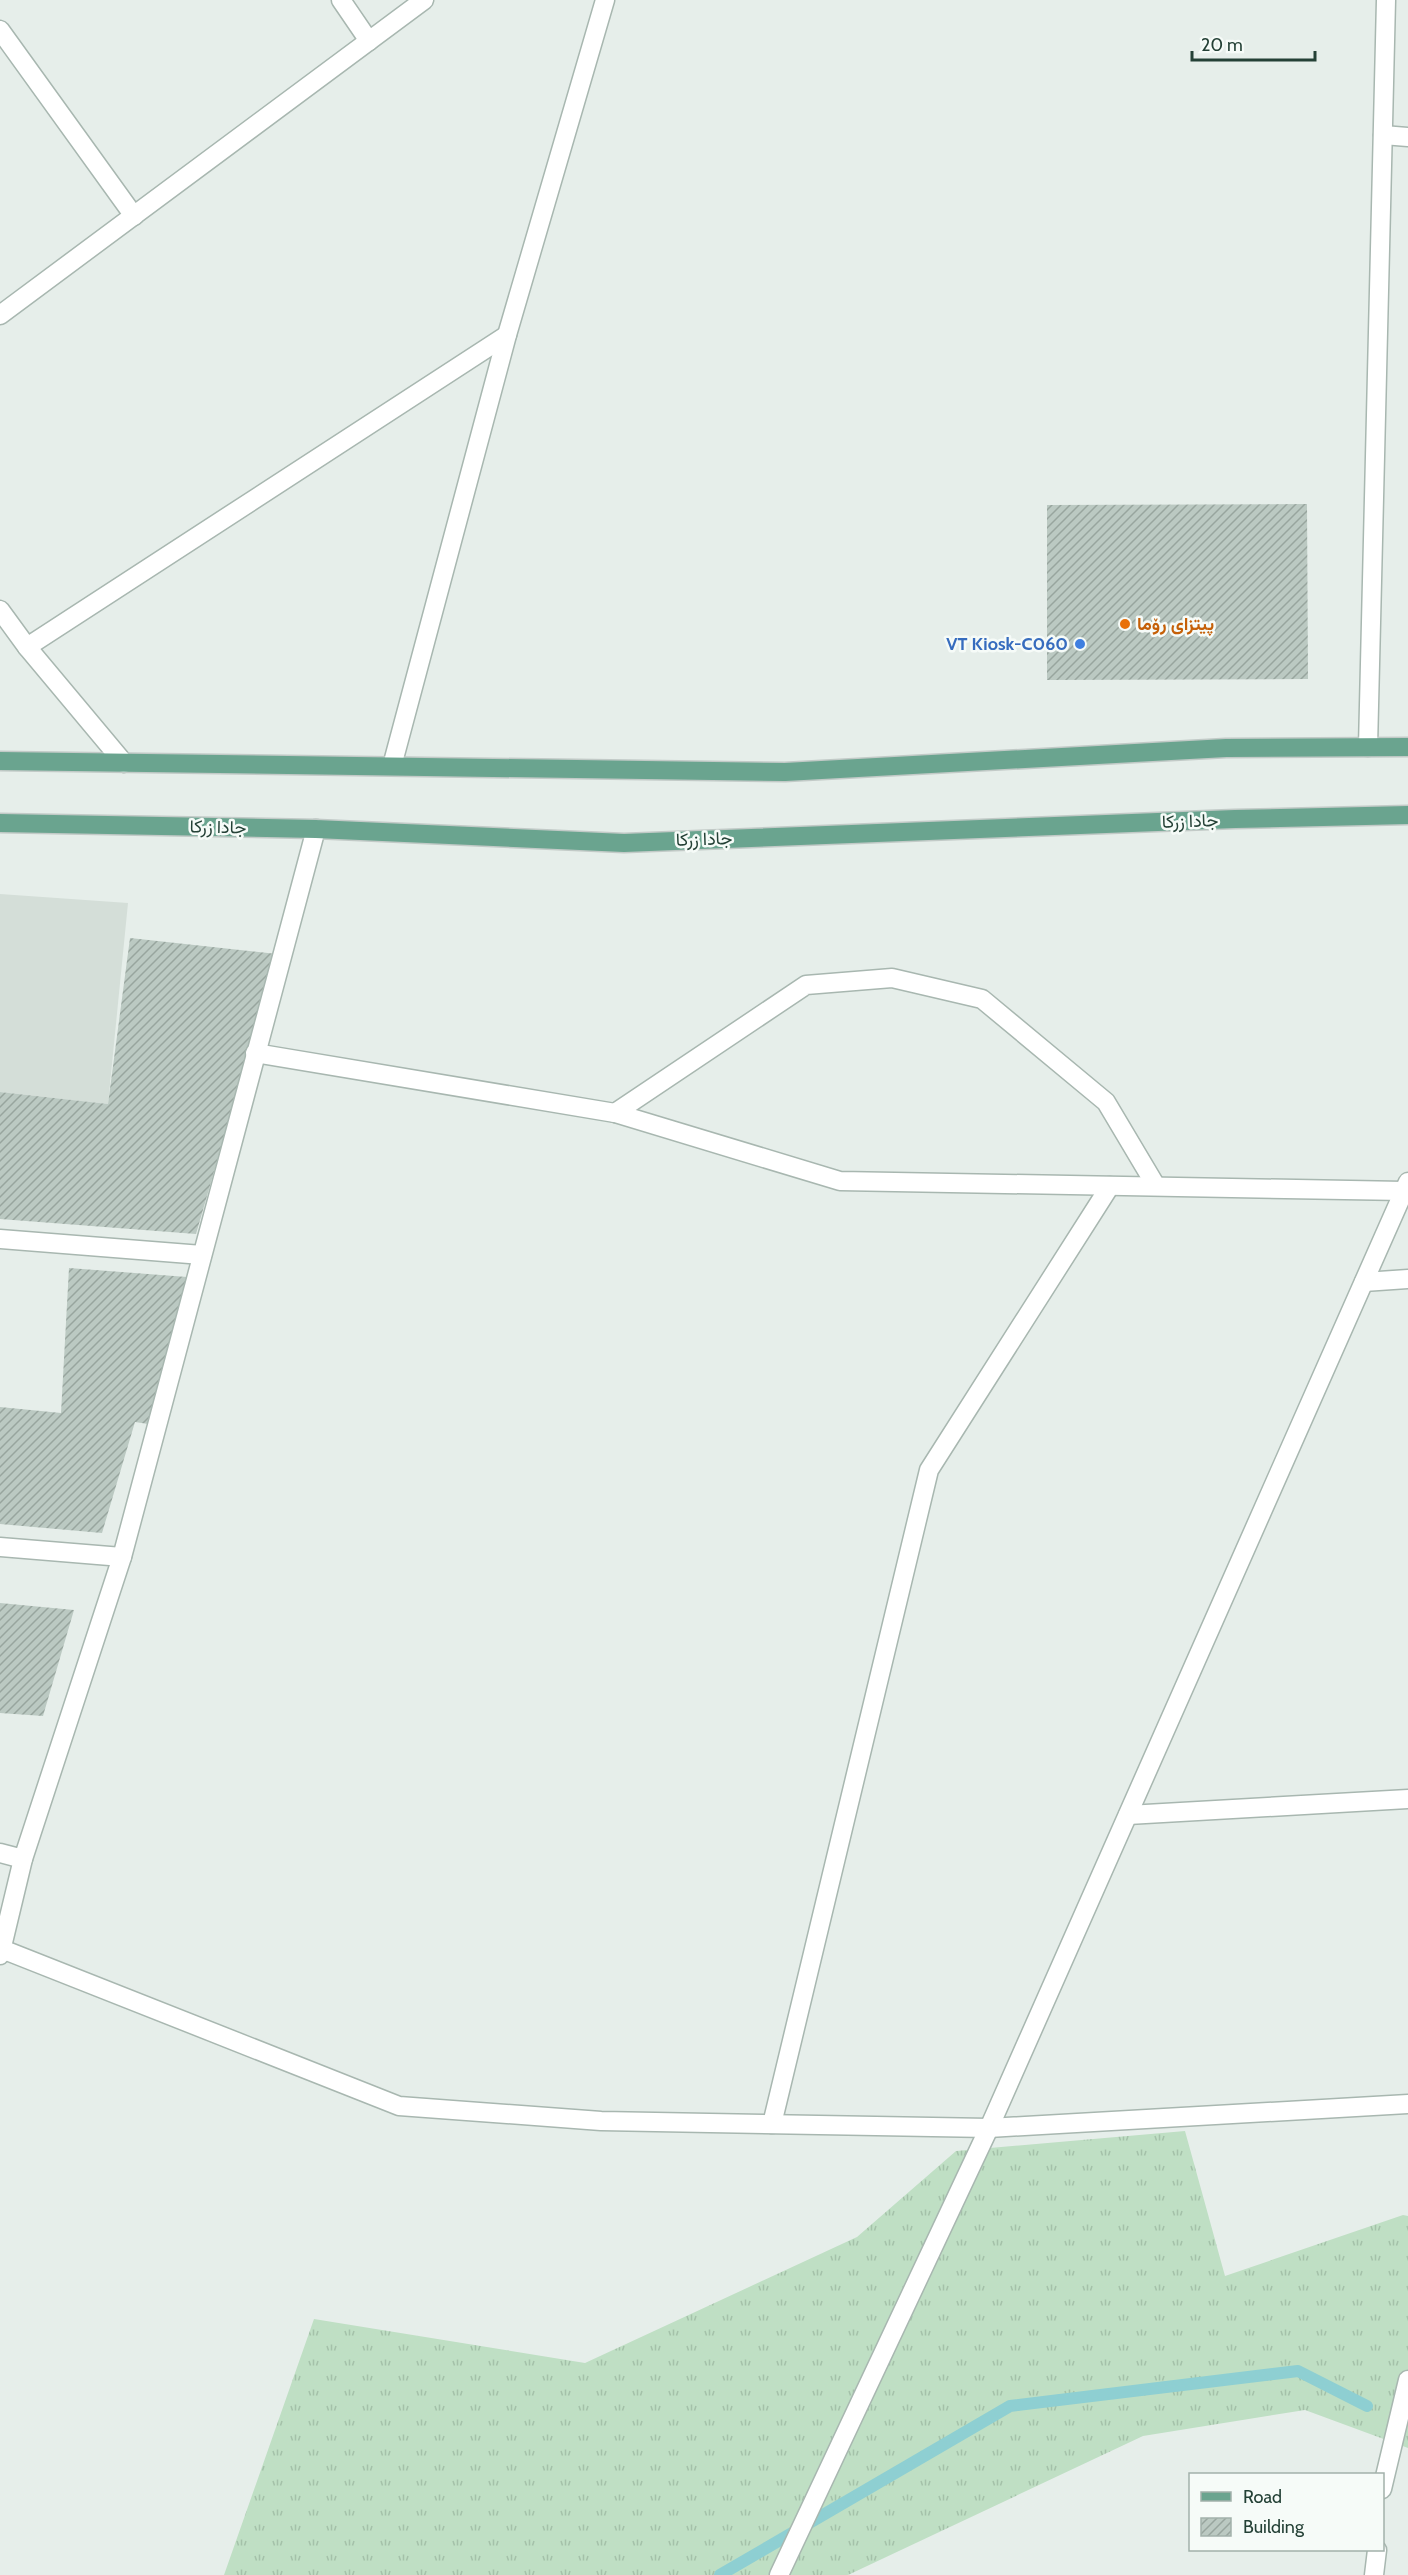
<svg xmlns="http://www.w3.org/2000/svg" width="1408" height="2575" font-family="Cabin,Vazirmatn,sans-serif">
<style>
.built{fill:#d4ded8}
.grass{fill:url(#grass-tufts)}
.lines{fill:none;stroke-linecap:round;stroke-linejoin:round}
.stream{stroke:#8ecfd2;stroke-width:12}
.building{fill:url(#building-hatch)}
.minor-casing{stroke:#a8b7b0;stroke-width:21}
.major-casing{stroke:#c2cac7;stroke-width:21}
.minor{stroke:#fff;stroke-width:18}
.major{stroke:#6aa48f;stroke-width:18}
.food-dot{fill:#e8710a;stroke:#f6fbf8;stroke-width:2}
.shop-dot{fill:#3f7fe0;stroke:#f6fbf8;stroke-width:2}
.labels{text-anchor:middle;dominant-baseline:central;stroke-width:5;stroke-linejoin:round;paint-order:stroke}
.food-label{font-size:18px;font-weight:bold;fill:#c56008;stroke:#f6fbf8;text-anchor:start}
.shop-label{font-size:18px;font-weight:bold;fill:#366cbe;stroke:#f6fbf8;text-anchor:end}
.street-label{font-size:18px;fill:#244136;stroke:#f6fbf8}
</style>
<defs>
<pattern id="grass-tufts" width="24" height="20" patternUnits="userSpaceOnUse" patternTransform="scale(1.5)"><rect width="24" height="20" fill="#bfdfc4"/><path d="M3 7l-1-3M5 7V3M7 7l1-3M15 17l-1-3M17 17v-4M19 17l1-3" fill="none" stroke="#a4c1a9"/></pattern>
<pattern id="building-hatch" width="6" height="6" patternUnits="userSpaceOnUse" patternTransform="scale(1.5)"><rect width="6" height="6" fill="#bbc9c2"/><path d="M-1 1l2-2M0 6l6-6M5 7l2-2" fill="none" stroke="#98a59e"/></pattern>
</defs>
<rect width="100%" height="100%" fill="#e6eeea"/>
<path class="built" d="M0,894L128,903L108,1104L0,1092Z"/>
<path class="grass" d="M1185,2131L1225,2276L1403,2215L1408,2216V2448L1305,2410L1143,2436L848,2575H224L314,2319L585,2363L857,2237L956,2151Z"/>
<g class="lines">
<path class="stream" d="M720,2575L1010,2406L1298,2371L1367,2406"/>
</g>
<g class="building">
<path d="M1307,504L1308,679L1047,680V505Z"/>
<path d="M130,938L277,954L196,1234L0,1219V1092L108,1104Z"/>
<path d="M69,1268L187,1277L148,1424L135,1422L102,1533L0,1524V1407L61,1413Z"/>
<path d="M0,1603L74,1610L43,1716L0,1713Z"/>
</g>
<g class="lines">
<g class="minor-casing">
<g id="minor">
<path d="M341,0L369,41"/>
<path d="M0,30L134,216"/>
<path d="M1383,135L1408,137"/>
<path d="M0,315L424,0"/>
<path d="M0,610L27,647L124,763"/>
<path d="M27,647L507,335"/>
<path d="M1368,747L1386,0"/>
<path d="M392,766L507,335L605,0"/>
<path d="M255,1053L615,1113L840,1181L1404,1191"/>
<path d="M615,1113L806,985L892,978L982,999L1106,1102L1156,1186"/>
<path d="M0,1239L202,1255"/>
<path d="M1364,1282L1408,1279"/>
<path d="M0,1547L122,1557"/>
<path d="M1128,1815L1408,1799"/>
<path d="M0,1853L23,1859"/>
<path d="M2,1949L399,2106L601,2121L989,2128L1408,2104"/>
<path d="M0,1955L23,1859L122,1557L316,829"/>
<path d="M772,2124L929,1470L1110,1186"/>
<path d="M1382,2489L1408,2380"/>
<path d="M779,2575L989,2128L1408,1182"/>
<path d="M1374,2575L1377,2550"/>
</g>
</g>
<g class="major-casing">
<g id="major">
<path d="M0,761L785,772L1226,748L1408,747"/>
<path d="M0,823L316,829L624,843L1235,819L1408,815"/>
</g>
</g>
<use href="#minor" class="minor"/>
<use href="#major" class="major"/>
</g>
<circle class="food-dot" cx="1125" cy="624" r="6"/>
<circle class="shop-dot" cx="1080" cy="644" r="6"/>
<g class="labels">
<g class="food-label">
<text x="1137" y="624">پیتزای رۆما</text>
</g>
<g class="shop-label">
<text x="1068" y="644">VT Kiosk-C060</text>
</g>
<g class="street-label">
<text transform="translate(1190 821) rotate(-2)">جادا زرکا</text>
<text transform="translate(218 827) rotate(1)">جادا زرکا</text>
<text transform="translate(704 839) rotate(-2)">جادا زرکا</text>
</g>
</g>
<rect x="1189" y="2473" width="195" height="78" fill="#f6fbf8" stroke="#a2b1aa" stroke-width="1.5"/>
<rect x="1201" y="2492" width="30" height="9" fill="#6aa48f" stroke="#a2b1aa" stroke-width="1.5"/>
<text x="1243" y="2503" font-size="18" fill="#244136">Road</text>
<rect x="1201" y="2518" width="30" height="18" fill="url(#building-hatch)" stroke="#a2b1aa" stroke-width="1.5"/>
<text x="1243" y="2533" font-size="18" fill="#244136">Building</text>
<path d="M1192 51v9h123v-9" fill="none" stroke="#244136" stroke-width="3"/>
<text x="1201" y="51" font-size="18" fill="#244136" stroke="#f6fbf8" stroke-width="4.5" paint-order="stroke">20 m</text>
</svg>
